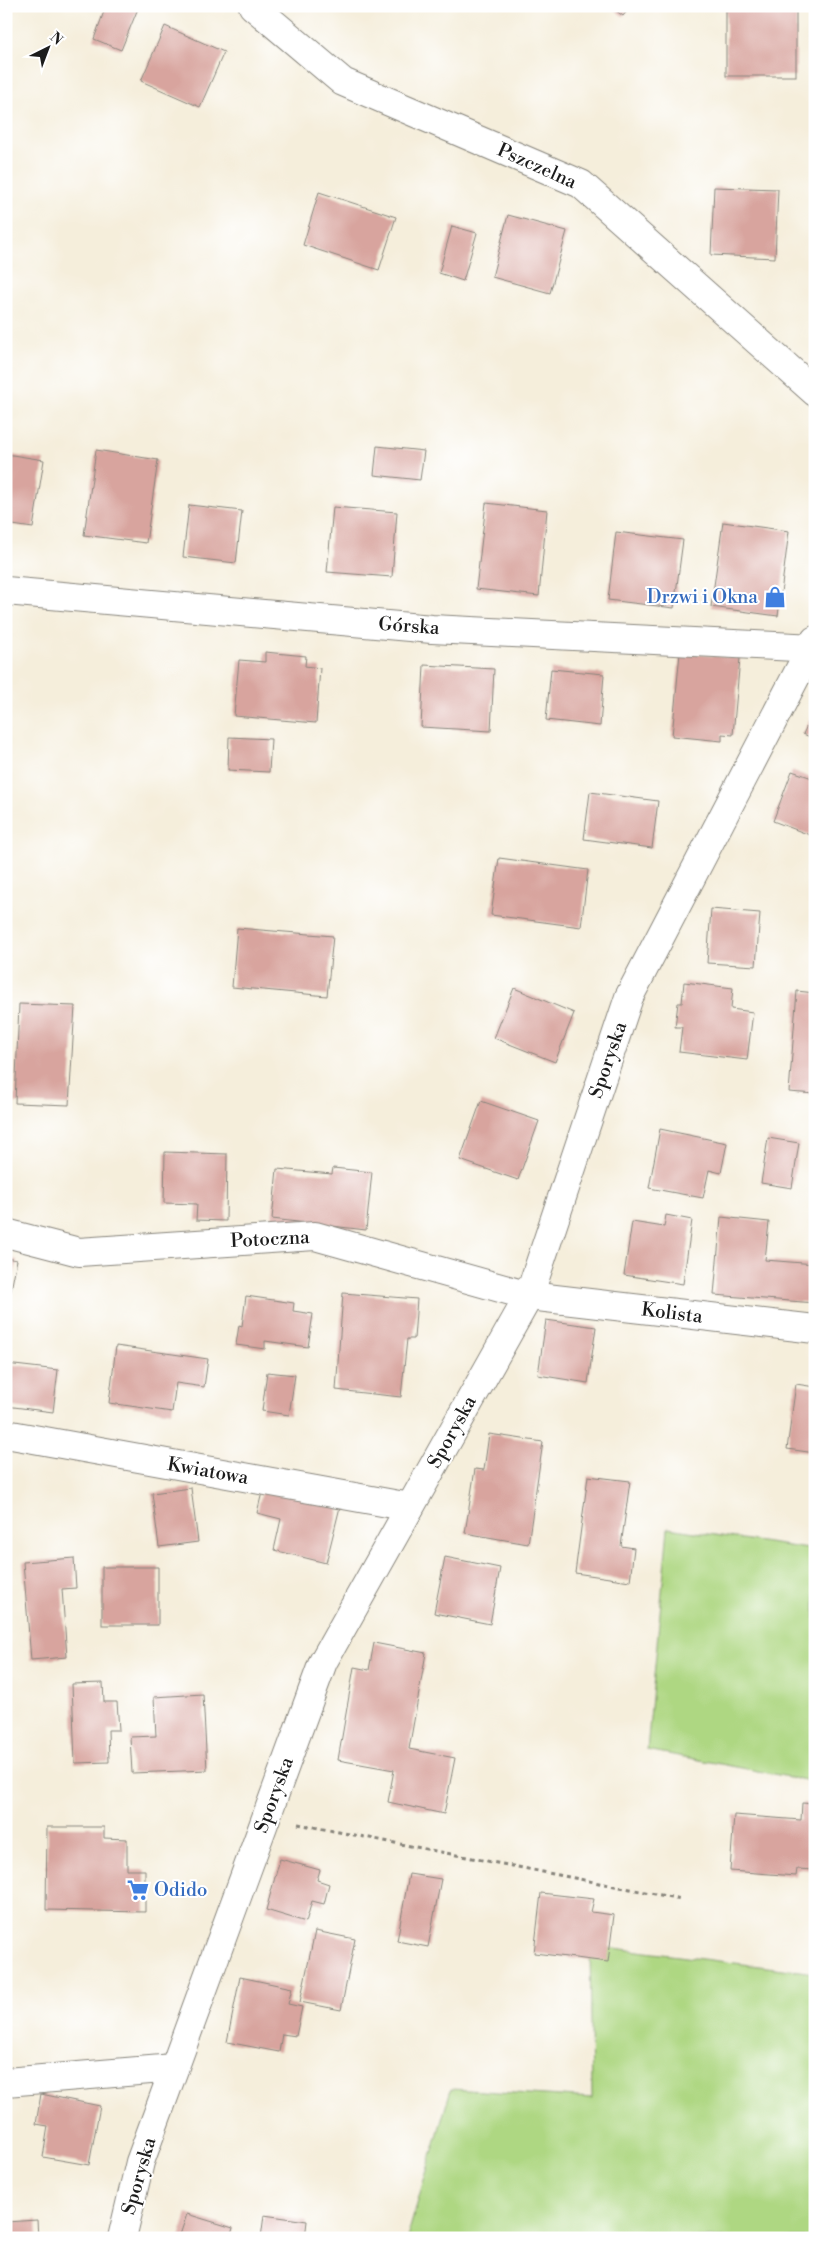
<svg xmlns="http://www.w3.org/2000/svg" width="821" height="2244" font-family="'Libre Bodoni',serif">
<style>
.green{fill:#aed782;stroke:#657a4f}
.building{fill:#d8a49e}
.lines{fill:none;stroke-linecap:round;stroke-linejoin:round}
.minor-casing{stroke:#88857c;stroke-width:30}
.path{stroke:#88857c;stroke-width:3;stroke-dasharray:4 4;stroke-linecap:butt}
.minor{stroke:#fff;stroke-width:28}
.labels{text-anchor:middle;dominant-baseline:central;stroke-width:4;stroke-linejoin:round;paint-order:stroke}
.street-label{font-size:19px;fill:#1c1c1c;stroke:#fff}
.shop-label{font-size:19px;fill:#366cbe;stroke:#fff;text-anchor:end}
</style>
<rect width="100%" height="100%" fill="#fff"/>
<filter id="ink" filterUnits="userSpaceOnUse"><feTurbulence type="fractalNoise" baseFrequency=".02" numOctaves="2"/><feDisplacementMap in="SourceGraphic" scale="10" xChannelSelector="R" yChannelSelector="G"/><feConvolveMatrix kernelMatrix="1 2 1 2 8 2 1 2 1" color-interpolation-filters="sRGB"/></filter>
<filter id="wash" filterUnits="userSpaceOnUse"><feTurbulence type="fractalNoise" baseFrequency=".0096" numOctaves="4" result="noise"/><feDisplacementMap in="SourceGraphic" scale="20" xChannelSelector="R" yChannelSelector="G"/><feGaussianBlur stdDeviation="1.12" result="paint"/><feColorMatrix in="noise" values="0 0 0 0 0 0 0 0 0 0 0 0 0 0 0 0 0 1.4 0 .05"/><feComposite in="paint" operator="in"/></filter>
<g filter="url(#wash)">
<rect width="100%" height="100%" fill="#f5eedb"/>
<g class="green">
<path d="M668,1528L815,1550V1782L647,1750Z"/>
<path d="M590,1945L815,1973V2238H407L451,2089L592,2098Z"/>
</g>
<g id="blocks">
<g class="building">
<path d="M106,6H139L121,50L94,39Z"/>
<path d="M610,6H631L623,16Z"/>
<rect x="726" y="6" width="70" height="70"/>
<path d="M165,26L224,52L200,107L141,81Z"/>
<path d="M714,187L778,189L775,258L711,255Z"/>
<path d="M319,192L396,217L379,270L303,245Z"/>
<path d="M508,215L567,231L550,293L492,277Z"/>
<path d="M452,226L477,233L463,281L439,273Z"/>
<path d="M377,446L424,451L420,480L374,475Z"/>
<path d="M96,450L158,460L146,543L84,535Z"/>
<path d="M6,454L44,460L33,528L6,524Z"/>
<path d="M486,503L547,510L539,596L476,589Z"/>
<path d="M189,505L242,511L236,563L183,557Z"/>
<path d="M333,507L397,512L392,577L327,572Z"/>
<path d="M723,522L789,531L778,616L711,607Z"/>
<path d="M616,532L683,540L674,608L608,600Z"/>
<path d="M265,652L306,656L305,666L320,668L316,723L234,716L239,660L265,662Z"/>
<path d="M680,653L740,658L733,735L722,734V741L672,736Z"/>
<path d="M424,665L494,669L491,731L421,727Z"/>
<path d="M551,669L604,674L600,726L546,720Z"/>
<path d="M815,709V739L803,734Z"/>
<path d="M229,737L271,739L269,772L228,770Z"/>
<path d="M792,771L815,779V837L773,821Z"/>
<path d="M590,792L658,801L652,848L584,839Z"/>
<path d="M499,858L588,870L581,927L491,915Z"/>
<path d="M711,909L760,913L756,966L707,963Z"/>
<path d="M237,928L333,936L327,996L232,987Z"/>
<path d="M684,982L733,988L731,1009L753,1012L747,1060L679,1052L682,1027H675L678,1003H682Z"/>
<path d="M514,988L574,1013L555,1062L494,1038Z"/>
<path d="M797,991L815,993V1094L789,1092Z"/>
<path d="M19,1004L75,1006L69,1105L15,1103Z"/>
<path d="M481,1101L539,1121L518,1180L460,1160Z"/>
<path d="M660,1129L727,1143L721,1173L709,1170L703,1198L649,1188Z"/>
<path d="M768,1138L799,1143L792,1188L761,1183Z"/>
<path d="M165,1152L227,1154L226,1221L196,1220L197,1204L164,1203Z"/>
<path d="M333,1168L372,1172L366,1230L272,1219L277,1169L332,1174Z"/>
<path d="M666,1215L692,1220L683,1284L624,1275L632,1222L664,1227Z"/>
<path d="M721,1217L769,1222L765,1260L815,1264V1303L714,1295Z"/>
<path d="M6,1258L17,1260L7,1310H6Z"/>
<path d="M343,1293L417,1299L414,1339H407L401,1397L336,1390Z"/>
<path d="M246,1296L294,1303L293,1311L313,1314L308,1347L265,1341V1349L236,1345L239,1325L242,1326Z"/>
<path d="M546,1320L596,1327L588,1383L538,1375Z"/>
<path d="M116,1346L208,1359L204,1387L176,1383L172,1412L109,1403Z"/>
<path d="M6,1364L58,1370L53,1412L6,1406Z"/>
<path d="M267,1372L295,1375L289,1415L262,1411Z"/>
<path d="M796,1384L815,1387V1453L787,1449Z"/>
<path d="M489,1434L543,1442L528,1544L465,1533L475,1469L484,1470Z"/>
<path d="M588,1476L630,1481L621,1546L634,1548L630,1581L575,1573Z"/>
<path d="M191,1488L198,1542L159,1547L152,1493Z"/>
<path d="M263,1488L340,1507L326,1563L274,1550L281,1519L257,1513Z"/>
<path d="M445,1557L500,1568L490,1624L434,1613Z"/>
<path d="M74,1558L76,1588L62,1589L67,1657L31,1660L23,1562Z"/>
<rect x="102" y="1567" width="56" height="58"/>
<path d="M374,1643L426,1653L409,1749L455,1758L444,1814L388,1802L394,1770L338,1760L354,1667L369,1670Z"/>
<path d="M103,1683L104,1702H117L119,1730H108L109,1762L75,1763L72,1684Z"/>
<path d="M203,1694L207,1770L132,1773L130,1737L156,1736L154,1697Z"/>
<path d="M802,1803L815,1804V1870L797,1869L796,1876L730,1871L734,1815L801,1820Z"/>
<path d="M47,1827H104V1838L127,1839V1870H145V1912L46,1910Z"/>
<path d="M280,1859L320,1870L317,1880L329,1884L324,1904L312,1901L306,1922L266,1910Z"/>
<path d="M409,1874L441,1879L428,1947L397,1941Z"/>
<path d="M541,1893L594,1899L591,1912L614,1915L608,1962L534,1953Z"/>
<path d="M315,1931L355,1939L341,2010L300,2002Z"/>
<path d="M240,1977L292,1988L288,2004L302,2007L296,2036L282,2034L279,2052L227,2042Z"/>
<path d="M41,2094L100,2106L89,2165L43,2157L48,2126L36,2124Z"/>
<path d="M187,2214L233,2228L230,2238H179Z"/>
<path d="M264,2215L307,2221L305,2238H261Z"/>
<path d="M37,2220L38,2238H6V2222Z"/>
</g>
</g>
</g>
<g filter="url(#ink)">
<use href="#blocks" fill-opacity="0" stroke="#88857c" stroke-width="1"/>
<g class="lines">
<g class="minor-casing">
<g id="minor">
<path d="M253,6L343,82L581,184L815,392"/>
<path d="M6,591L432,629L815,648"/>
<path d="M6,1233L79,1252L315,1236L529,1296L815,1329"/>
<path d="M6,1434L410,1507"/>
<path d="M6,2082L174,2068"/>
<path d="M122,2238L140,2162L323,1662L529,1296L629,997L815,640"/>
</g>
</g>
<path class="path" d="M298,1824L681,1899"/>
<use href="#minor" class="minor"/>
</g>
</g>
<defs>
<g id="shop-bare" transform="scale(1.725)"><path d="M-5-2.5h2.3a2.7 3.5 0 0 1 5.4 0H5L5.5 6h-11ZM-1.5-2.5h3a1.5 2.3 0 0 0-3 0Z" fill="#3f7fe0" stroke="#fff" stroke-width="2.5" paint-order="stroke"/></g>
<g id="supermarket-bare" transform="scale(1.725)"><path d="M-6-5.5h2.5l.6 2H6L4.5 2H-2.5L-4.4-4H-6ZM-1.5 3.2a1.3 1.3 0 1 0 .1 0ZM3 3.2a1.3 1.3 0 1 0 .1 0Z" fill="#3f7fe0" stroke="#fff" stroke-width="2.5" paint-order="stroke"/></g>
</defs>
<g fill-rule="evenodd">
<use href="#shop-bare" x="775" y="597"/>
<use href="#supermarket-bare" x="138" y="1890"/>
</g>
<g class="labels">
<g class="street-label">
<text transform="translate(537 166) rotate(24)">Pszczelna</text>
<text transform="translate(409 626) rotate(4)">Górska</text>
<text transform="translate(608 1060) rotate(-71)">Sporyska</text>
<text transform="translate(270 1239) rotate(-3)">Potoczna</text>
<text transform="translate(672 1313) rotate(7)">Kolista</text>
<text transform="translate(452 1432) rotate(-61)">Sporyska</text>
<text transform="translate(208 1471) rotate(10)">Kwiatowa</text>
<text transform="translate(274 1795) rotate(-70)">Sporyska</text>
<text transform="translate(139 2176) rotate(-74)">Sporyska</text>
</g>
<g class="shop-label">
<text x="758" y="597">Drzwi i Okna</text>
<text x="154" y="1890" text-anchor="start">Odido</text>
</g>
</g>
<rect width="821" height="2244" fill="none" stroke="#fff" stroke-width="25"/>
<g transform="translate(48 48) rotate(42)" stroke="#ffffff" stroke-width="4" paint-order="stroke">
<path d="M0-4L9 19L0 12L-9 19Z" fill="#1c1c1c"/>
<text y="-8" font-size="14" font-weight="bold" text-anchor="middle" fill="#1c1c1c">N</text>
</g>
</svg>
